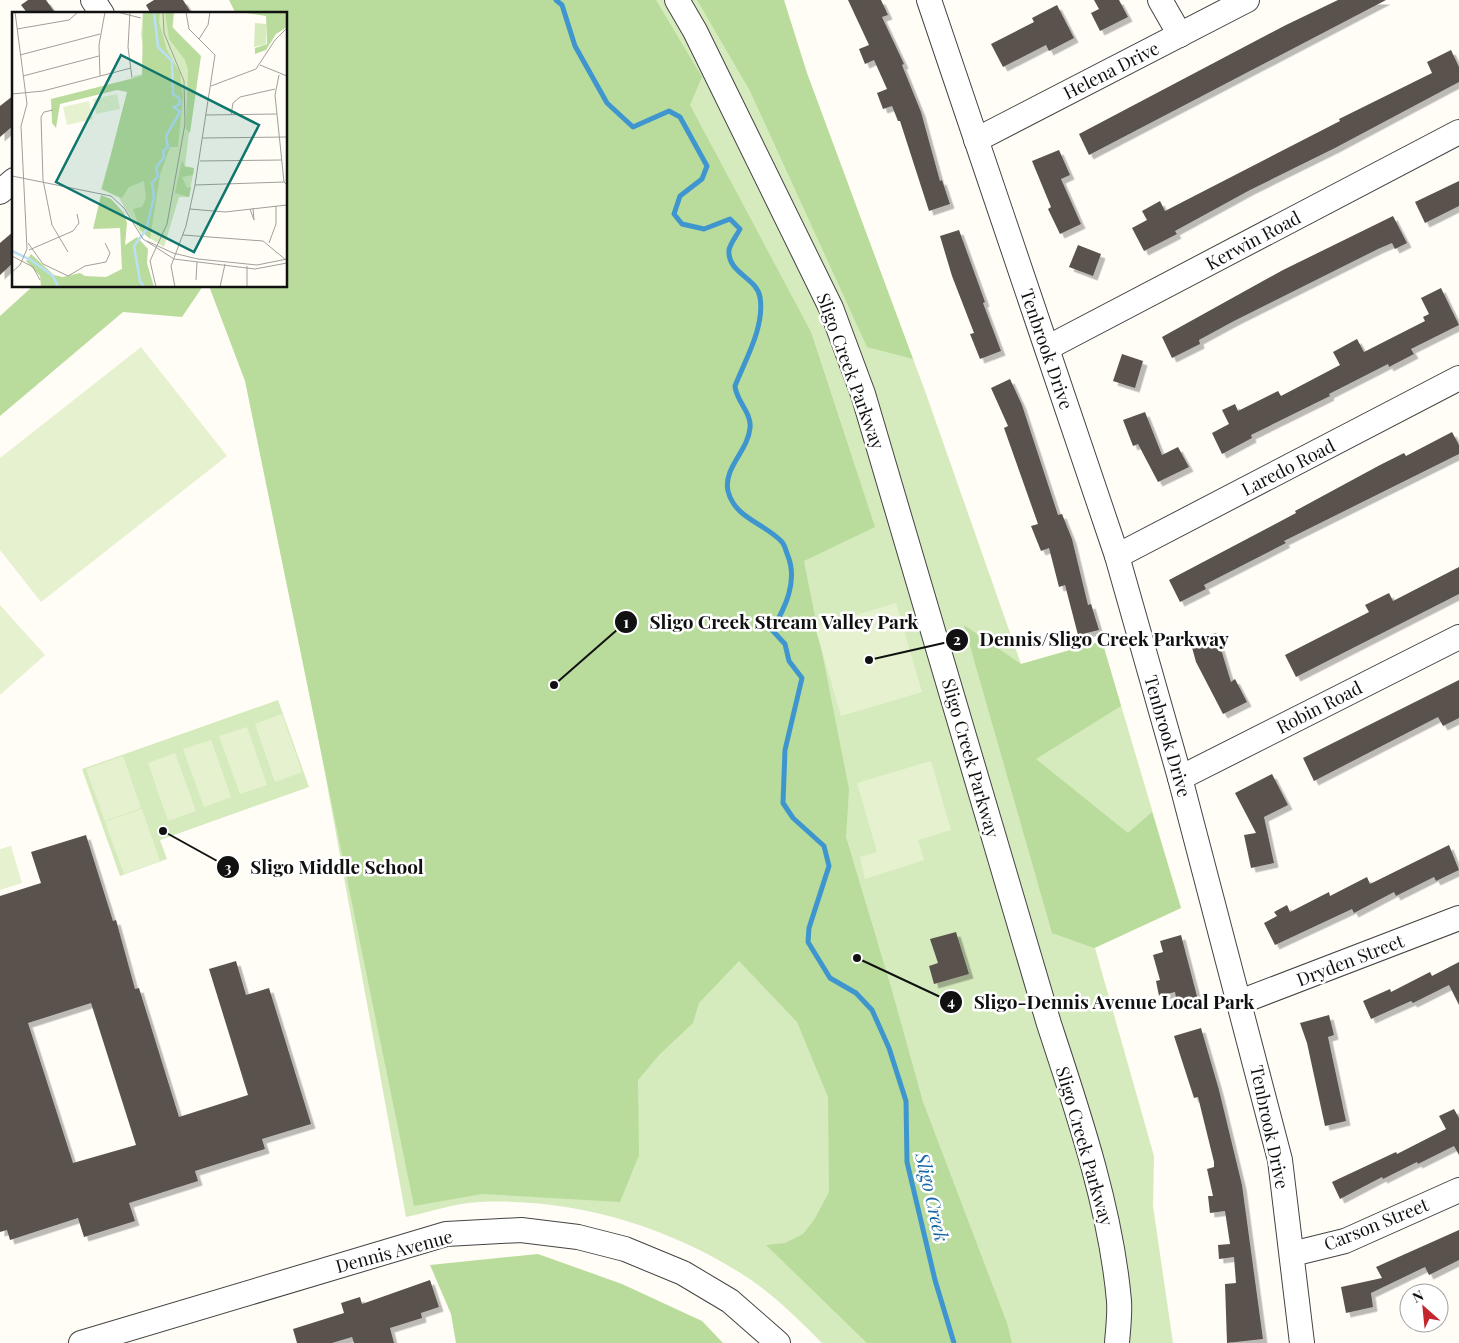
<svg xmlns="http://www.w3.org/2000/svg" width="1459" height="1343" font-family="'Playfair Display',serif">
<style>
.green{fill:#d5ebbd}
.forest{fill:#b9dc9c}
.pitch{fill:#e6f2cf}
.lines{fill:none;stroke-linecap:round;stroke-linejoin:round}
.stream{stroke:#3f96cf;stroke-width:5}
.building{fill:#5a524d;fill-rule:evenodd;filter:url(#shadow)}
.minor-casing{stroke:#444;stroke-width:26}
.minor{stroke:#fff;stroke-width:24}
.labels{text-anchor:middle;dominant-baseline:central;stroke-width:5;stroke-linejoin:round;paint-order:stroke}
.street-label{font-size:18px;fill:#111;stroke:#fff}
.water-label{font-size:19px;font-style:italic;fill:#1768a6;stroke:#fff}
.inset-river{fill:none;stroke:#b9e0f7;stroke-width:2.5}
.inset-road{fill:none;stroke:#a09f9a;stroke-width:1}
.view{fill:#0f766e;fill-opacity:0.15;stroke:#0f766e;stroke-width:2.5}
.inset-edge{fill:none;stroke:#111;stroke-width:2.5}
.leader{fill:none;stroke:#111;stroke-width:2}
.callout-dot{fill:#111;stroke:#fff;stroke-width:2}
.mark-label{font-size:15px;text-anchor:middle;font-weight:bold;fill:#fff}
.callout-label{font-size:19px;text-anchor:middle;font-weight:bold;fill:#111;stroke:#fff;stroke-width:5;stroke-linejoin:round;paint-order:stroke}
</style>
<defs>
<filter id="shadow"><feDropShadow dx="4.5" dy="4.5" stdDeviation="0" flood-color="#0004"/></filter>
</defs>
<rect width="100%" height="100%" fill="#fffdf5"/>
<g class="green">
<path d="M274,0H779L925,391L1021,664L1102,641L1181,908L1095,948L1154,1156L1153,1206L1173,1343H822C797,1318 772,1293 742,1274C665,1225 572,1198 480,1202C456,1203 430,1212 406,1217L236,286H286V14Z"/>
<path d="M278,700L309,787L160,840L167,859L120,876L82,769Z"/>
</g>
<g class="forest">
<path d="M229,0H656L702,77L690,105L811,332L875,527L804,561L849,789L846,837L891,987L923,1102L1007,1323L1012,1343H867L766,1245L785,1243L803,1234L814,1220L829,1192L828,1097L797,1022L739,961L699,1003L693,1023L660,1054L638,1080L639,1155L620,1202L482,1194L414,1206L245,381L209,286H286V14H236Z"/>
<path d="M697,0H784L807,73L913,359L867,347L750,91Z"/>
<path d="M33,286H203L182,317L123,312L0,416V316Z"/>
<path d="M964,625L1021,664L1102,641L1121,706L1036,759L1128,833L1152,812L1181,908L1094,948L1052,933Z"/>
<path d="M538,1254L622,1284L702,1321L723,1343H456L451,1314L430,1265Z"/>
</g>
<g class="pitch">
<path d="M141,347L227,456L41,602L0,550V458Z"/>
<path d="M896,603L922,692L841,716L815,627Z"/>
<path d="M0,605L45,655L0,695Z"/>
<path d="M282,714L302,772L275,782L255,724Z"/>
<path d="M247,727L267,785L240,794L219,736Z"/>
<path d="M211,740L231,797L204,807L183,749Z"/>
<path d="M175,753L196,811L168,821L148,763Z"/>
<path d="M123,756L141,808L105,821L86,769Z"/>
<path d="M931,761L951,830L918,840L924,860L865,879L860,857L877,852L857,783Z"/>
<path d="M142,809L160,861L124,874L105,822Z"/>
<path d="M11,846L22,883L0,890V849Z"/>
</g>
<g class="lines">
<path class="stream" d="M556,0L562,5L575,46L607,103L633,127L669,111L680,117L707,166L702,179L680,196L674,214L682,224L704,229L730,219L740,229C737,235 730,244 729,250C727,273 757,278 760,297C765,327 745,360 735,386C736,401 752,413 750,428C748,451 723,468 728,491C735,519 765,523 782,542C785,545 786,552 788,556C798,582 785,608 772,630L785,644L789,661L802,678L785,750L783,803L793,818L824,846L829,866L809,928L808,942L830,978L856,993L872,1010L889,1048L906,1101L907,1162L935,1280L954,1343"/>
</g>
<g class="building">
<path d="M28,0H46L56,14H28L21,5Z"/>
<path d="M154,0H183L192,14H151L146,5Z"/>
<path d="M848,0H881L888,15L882,17L904,64L902,65L921,112L940,181L942,180L950,204L929,211L900,121H898L892,106L883,109L877,93L887,89L874,60L865,64L859,49L869,45Z"/>
<path d="M1094,0H1119L1128,17L1100,31L1091,13L1099,9Z"/>
<path d="M1338,0H1386L1089,155L1079,134L1286,25Z"/>
<path d="M1057,5L1074,38L1049,51L1046,45L1003,67L991,44L1034,22L1032,18Z"/>
<path d="M1451,50L1459,67V82L1335,148L1250,190L1175,231L1177,234L1144,251L1132,228L1147,220L1142,211L1160,201L1165,211L1340,121L1339,119L1432,73L1427,62Z"/>
<path d="M14,95V125L0,137V106Z"/>
<path d="M1059,150L1070,175L1061,179L1081,224L1060,234L1048,209L1051,207L1032,161Z"/>
<path d="M1459,181V206L1425,223L1415,202Z"/>
<path d="M1393,216L1407,243L1395,249L1392,243L1378,249L1234,321L1199,340L1200,344L1172,358L1162,337L1283,270Z"/>
<path d="M959,230L985,302L983,303L1001,351L980,359L970,334L974,333L952,276L940,236Z"/>
<path d="M14,231V262L0,275V243Z"/>
<path d="M1078,245L1101,254L1093,276L1069,267Z"/>
<path d="M1441,288L1459,325L1411,349L1414,354L1389,367L1388,364L1329,394L1330,396L1251,435L1252,438L1222,454L1212,433L1229,424L1222,410L1235,404L1238,411L1278,391L1281,396L1340,365L1333,352L1357,339L1364,352L1425,321L1423,317L1429,314L1421,298Z"/>
<path d="M1122,354L1143,361L1135,388L1113,381Z"/>
<path d="M1010,379L1022,405L1058,515L1062,514L1072,539L1088,605L1091,604L1099,630L1078,635L1065,585L1059,587L1049,548L1041,551L1031,526L1038,524L1004,428L1008,426L991,388Z"/>
<path d="M1145,412L1162,455L1178,447L1189,467L1158,482L1138,444L1133,446L1123,420Z"/>
<path d="M1452,432L1459,445V454L1284,541L1286,543L1204,585L1206,589L1180,602L1169,580L1296,513L1295,511L1380,465L1404,453L1406,456Z"/>
<path d="M1459,567V594L1296,677L1285,655L1369,612L1365,605L1389,593L1393,601Z"/>
<path d="M1216,633L1231,682L1235,679L1247,702L1223,714L1196,662L1190,640Z"/>
<path d="M1459,680V718L1443,726L1438,717L1314,781L1303,758Z"/>
<path d="M1272,774L1288,805L1264,817L1274,863L1251,868L1244,835L1256,833L1235,793Z"/>
<path d="M86,835L113,921L116,920L135,989L139,988L143,1001L179,1117L248,1095L209,969L236,961L246,995L269,988L311,1124L262,1139L265,1149L195,1171L198,1181L129,1203L135,1221L84,1237L78,1218L10,1240L7,1230L0,1232V896L41,883L31,852ZM91,1003L136,1145L73,1163L28,1023Z"/>
<path d="M1449,845L1459,870L1436,881L1434,877L1396,896L1394,892L1354,913L1352,909L1275,945L1264,923L1277,916L1274,912L1287,905L1290,912L1329,892L1330,896L1367,877L1370,884Z"/>
<path d="M956,932L969,974L934,984L929,966L938,963L930,939Z"/>
<path d="M1181,935L1198,1000L1177,1004L1175,992L1159,996L1156,981L1160,980L1153,955L1163,952L1160,941Z"/>
<path d="M1459,962V1005L1449,985L1413,1003L1411,1001L1371,1019L1363,1001L1390,989L1391,992L1430,972L1432,976Z"/>
<path d="M1329,1015L1334,1035L1328,1037L1346,1121L1325,1126L1307,1043L1300,1023Z"/>
<path d="M1201,1028L1219,1090L1242,1185L1263,1339L1227,1343L1225,1284L1236,1283L1234,1257L1219,1259L1218,1245L1230,1244L1225,1211L1210,1213L1208,1196H1213L1207,1169L1214,1167V1162L1198,1097L1194,1098L1174,1036Z"/>
<path d="M1454,1109L1459,1118V1155L1454,1146L1418,1164L1417,1162L1383,1179L1382,1177L1340,1199L1332,1182L1396,1152L1397,1154L1446,1129L1439,1116Z"/>
<path d="M1459,1230V1260L1429,1275L1425,1267L1371,1293L1373,1307L1346,1313L1341,1287L1382,1278L1376,1267Z"/>
<path d="M430,1280L439,1307L421,1313L422,1318L390,1328L394,1343H354L352,1337L332,1343H297L293,1329L344,1313L341,1303L360,1297L362,1304Z"/>
</g>
<g class="lines">
<g class="minor-casing">
<g id="minor">
<path d="M93,0L102,14"/>
<path d="M677,0L695,31L831,308L863,394L1049,1024C1078,1112 1111,1209 1119,1301C1120,1315 1118,1329 1117,1343"/>
<path d="M929,0L1117,556L1180,778L1280,1160L1302,1343"/>
<path d="M1160,0L1180,35"/>
<path d="M976,140L1247,0"/>
<path d="M0,192L14,180"/>
<path d="M1047,348L1459,132"/>
<path d="M1117,556L1459,378"/>
<path d="M1180,778L1459,637"/>
<path d="M1240,1002L1459,918"/>
<path d="M1292,1254L1345,1241L1459,1190"/>
<path d="M81,1343L446,1234L521,1230L578,1237L625,1249L683,1273L730,1301L778,1343"/>
</g>
</g>
<use href="#minor" class="minor"/>
</g>
<g class="labels">
<g class="street-label">
<text transform="translate(1111 70) rotate(-27)">Helena Drive</text>
<text transform="translate(1253 240) rotate(-28)">Kerwin Road</text>
<text transform="translate(1047 349) rotate(71)">Tenbrook Drive</text>
<text transform="translate(851 371) rotate(70)">Sligo Creek Parkway</text>
<text transform="translate(1288 467) rotate(-27)">Laredo Road</text>
<text transform="translate(1319 707) rotate(-27)">Robin Road</text>
<text transform="translate(1168 736) rotate(74)">Tenbrook Drive</text>
<text transform="translate(971 758) rotate(74)">Sligo Creek Parkway</text>
<text transform="translate(1350 960) rotate(-21)">Dryden Street</text>
<text transform="translate(1270 1127) rotate(78)">Tenbrook Drive</text>
<text transform="translate(1085 1146) rotate(74)">Sligo Creek Parkway</text>
<text transform="translate(1376 1224) rotate(-22)">Carson Street</text>
<text transform="translate(394 1251) rotate(-15)">Dennis Avenue</text>
</g>
<g class="water-label">
<text transform="translate(933 1197) rotate(77)">Sligo Creek</text>
</g>
</g>
<g transform="translate(12 12)">
<rect width="275" height="275" fill="#fffdf5"/>
<path d="M131,0H162L161,15L186,47L173,154L182,156L177,185H167L152,235L128,220L107,186L89,177L122,64L136,61L129,23ZM243,11L254,12V32L242,35Z" fill="#d5ebbd"/>
<path d="M131,0H148L147,10L155,38L168,61L171,84L166,135H158L148,163L138,227L128,217L121,197L130,195L134,186L132,169L117,175L110,186L90,177L115,80L105,78L48,92L44,116L40,111L39,87L130,64ZM153,0H162L160,15L189,44L178,121L174,117L176,58L173,48L157,27ZM275,0V15L264,22L254,38L243,42V36L255,32L254,4L235,1ZM170,148L173,155L182,156L181,163L170,165L175,176L179,175L177,185L163,181ZM89,183L99,187L112,201L115,211L113,233L125,225L136,237L135,251L142,275H29L28,264L14,249L19,242L42,263L51,265L68,261L73,264L94,265L110,257L108,216L81,217Z" fill="#b9dc9c"/>
<path d="M105,82L108,97L84,102L81,87ZM77,89L81,107L55,113L51,95Z" fill="#e6f2cf"/>
<path class="inset-river" d="M0,239L19,248L41,264L46,275M132,275L128,269L122,234L134,218L142,185L140,171L146,164L144,156L152,145L151,139L156,135L154,124L168,100L162,95L168,92L167,86L161,82L160,49L146,35L142,0"/>
<path class="inset-road" d="M105,0L129,6M118,0L116,35L120,66M5,17L57,8L66,0M187,27L196,13L198,0M8,43L88,22M248,53L275,64M267,63L263,83L272,170L275,173M11,64L87,44M88,64L87,33L93,0M199,74L244,57L263,28L275,16M0,82L31,79L119,56M41,98L32,100L29,105L31,168L40,213L56,240M194,103L265,102M219,103L221,91L228,85L263,77M191,126L275,125M188,149L270,148M0,164L99,184L112,196L131,227L162,247L243,257L275,251M183,173L272,170M178,197L213,200L275,193M238,197L242,208L241,196M171,223L251,229L274,248M135,229L161,241L186,247L245,253L275,247M16,231L31,252L56,264L73,254L94,250L98,241L93,231M257,231L264,212V194M17,238L61,219L67,211L65,202M0,244L21,255L28,268M235,254V275M0,260L8,253L15,237L9,114L15,92L3,0M184,268L185,250M144,275L138,249L155,212L173,112L172,69L152,21L151,0M163,275L159,254L174,214L183,173L203,43L177,17L174,0M208,275L213,252"/>
<path class="view" d="M109,43L247,113L182,240L44,170Z"/>
<rect width="275" height="275" class="inset-edge"/>
</g>
<path class="leader" d="M554 685L626 622M869 660L957 640M163 831L228 867M857 958L951 1002"/>
<g class="callout-dot">
<circle cx="554" cy="685" r="5"/>
<circle cx="869" cy="660" r="5"/>
<circle cx="163" cy="831" r="5"/>
<circle cx="857" cy="958" r="5"/>
<circle cx="626" cy="622" r="12"/>
<circle cx="957" cy="640" r="12"/>
<circle cx="228" cy="867" r="12"/>
<circle cx="951" cy="1002" r="12"/>
</g>
<g class="mark-label">
<text x="626" y="628">1</text>
<text x="957" y="645">2</text>
<text x="228" y="873">3</text>
<text x="951" y="1007">4</text>
</g>
<g class="callout-label">
<text x="784" y="629">Sligo Creek Stream Valley Park</text>
<text x="1104" y="646">Dennis/Sligo Creek Parkway</text>
<text x="337" y="874">Sligo Middle School</text>
<text x="1114" y="1009">Sligo-Dennis Avenue Local Park</text>
</g>
<g transform="translate(1424 1308) rotate(333)"><circle r="24" fill="#ffffff" stroke="#a0a0a0"/>
<path d="M0-4L9 19L0 12L-9 19Z" fill="#c4262e"/>
<text y="-8" font-size="14" font-weight="bold" text-anchor="middle" fill="#111111">N</text>
</g>
</svg>
